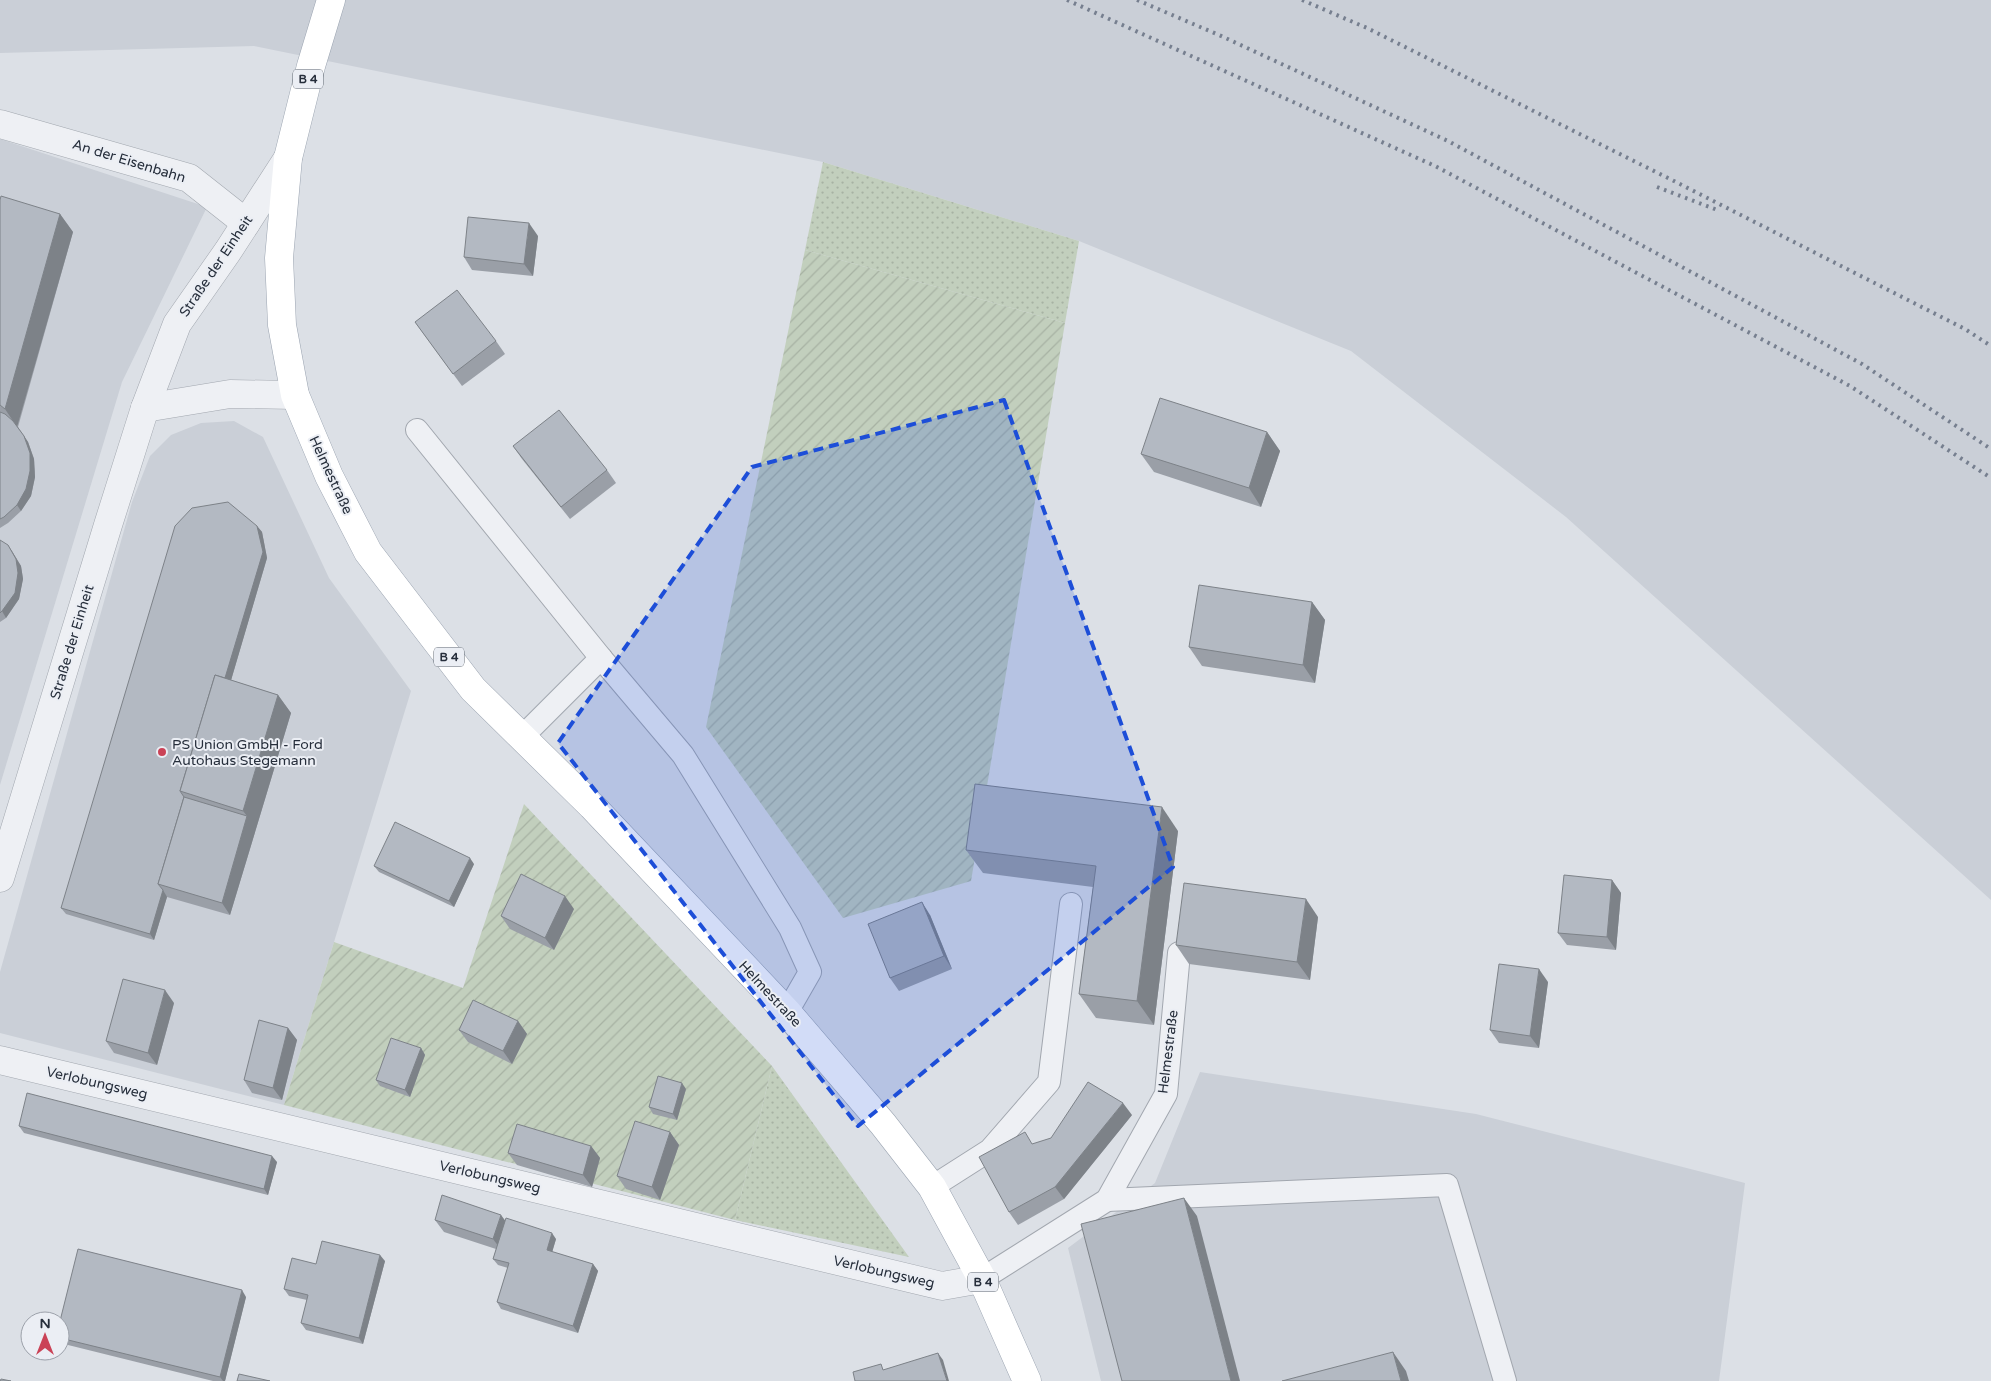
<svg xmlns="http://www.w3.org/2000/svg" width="1991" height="1381" font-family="'Varela Round',sans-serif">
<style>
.built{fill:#cacfd7}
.grass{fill:url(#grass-dots)}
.garden{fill:url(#garden-furrows)}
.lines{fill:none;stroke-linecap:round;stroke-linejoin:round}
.service-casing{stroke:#a2a7af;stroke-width:24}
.minor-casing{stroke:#a2a7af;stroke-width:29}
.primary-casing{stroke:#9ba4b1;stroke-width:29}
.service{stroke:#eef0f4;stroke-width:22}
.minor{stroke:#eef0f4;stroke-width:28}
.primary{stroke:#fff;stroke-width:28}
.rail{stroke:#767f8f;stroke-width:4;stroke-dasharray:2.5 5;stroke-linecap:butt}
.wall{fill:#9a9fa7}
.shaded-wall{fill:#7d8288}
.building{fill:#b3b9c2;stroke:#7d8288}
.marked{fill:#1d4ed8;fill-opacity:0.2;stroke:#1d4ed8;stroke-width:4;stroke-dasharray:10 6;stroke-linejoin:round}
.poi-dot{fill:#ca4256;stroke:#ebeef4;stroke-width:2}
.labels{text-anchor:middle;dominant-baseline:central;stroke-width:4;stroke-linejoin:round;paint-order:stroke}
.shield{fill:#ebeef4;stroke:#616872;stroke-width:1}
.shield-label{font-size:12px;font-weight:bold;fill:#262e3b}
.street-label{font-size:14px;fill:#262e3b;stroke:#ebeef4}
.poi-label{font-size:14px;fill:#262e3b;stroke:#ebeef4;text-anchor:start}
</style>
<defs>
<pattern id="grass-dots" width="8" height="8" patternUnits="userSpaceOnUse" patternTransform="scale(1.25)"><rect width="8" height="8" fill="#c2cfbd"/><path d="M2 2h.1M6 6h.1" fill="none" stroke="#a7b2a3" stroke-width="1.8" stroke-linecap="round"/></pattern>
<pattern id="garden-furrows" width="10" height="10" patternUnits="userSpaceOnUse" patternTransform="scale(1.25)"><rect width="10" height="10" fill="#c2cfbd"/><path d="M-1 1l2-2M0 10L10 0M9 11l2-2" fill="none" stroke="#a7b2a3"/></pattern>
</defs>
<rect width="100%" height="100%" fill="#dce0e6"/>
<g class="built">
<path d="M0,0H1991V900L1566,517L1351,351L1079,241L823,162L254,46L0,53Z"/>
<path d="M0,139L207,207L122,382L0,785Z"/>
<path d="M234,421L263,437L329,578L411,691L284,1105L0,1033V972L132,502L150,456L171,435L201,423Z"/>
<path d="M1200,1072L1476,1114L1745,1183L1719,1381H1101L1068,1248L1155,1183Z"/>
</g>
<g class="grass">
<path d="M823,162L1079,241L1065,323L805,250Z"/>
<path d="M772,1066L909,1257L735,1220Z"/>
</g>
<g class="garden">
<path d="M805,250L1065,323L971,881L843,918L706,727Z"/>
<path d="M524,804L772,1066L735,1220L284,1105L334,942L463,988Z"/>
</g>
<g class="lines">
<g class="service-casing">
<g id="service">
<path d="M417,430L601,658L683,755L790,928L810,972L787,1012"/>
<path d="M522,737L601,658"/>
<path d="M932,1187L990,1150L1049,1082L1071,904"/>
<path d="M1107,1200L1447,1185L1505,1381"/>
<path d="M982,1279L1107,1200L1166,1094L1179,953"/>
</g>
</g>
<g class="minor-casing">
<g id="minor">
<path d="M0,124L189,178L246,223"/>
<path d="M145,408L230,394L295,395"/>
<path d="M0,878L108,525L145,408L177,324L228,251L288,158"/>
<path d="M0,1060L942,1286L982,1279"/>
</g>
</g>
<g class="primary-casing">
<path id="primary" d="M331,0L311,66L288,158L279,258L282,325L295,395L329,476L368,552L473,689L592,806L787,1012L883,1124L932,1187L982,1279L1027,1381"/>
</g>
<use href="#service" class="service"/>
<use href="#minor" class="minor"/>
<use href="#primary" class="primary"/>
<g class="rail">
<path d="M1067,0L1435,166L1850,386L1991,478"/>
<path d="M1137,0L1219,35L1448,141L1862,364L1991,449"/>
<path d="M1302,0L1367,28L1674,181L1965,329L1991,346"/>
<path d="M1657,187L1720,211"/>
</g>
</g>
<g class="wall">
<path d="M0,200L60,214L73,232L18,427L28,442L34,459L35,477L31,496L21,511L8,523L0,528Z"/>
<path d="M538,236L533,276L472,270L464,257Z"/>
<path d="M415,322L496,341L505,354L462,386Z"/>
<path d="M1267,432L1280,451L1261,507L1154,472L1141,454Z"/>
<path d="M513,446L607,470L616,483L570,519L522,459Z"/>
<path d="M257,526L262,532L267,558L231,680L278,695L291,713L230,915L167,897L154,940L66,914L61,908Z"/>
<path d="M0,540L12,551L21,566L23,579L19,599L6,618L0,622Z"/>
<path d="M1312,602L1325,620L1315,683L1202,666L1189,647Z"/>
<path d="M1178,831L1154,1025L1096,1018L1079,994L1093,887L983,873L966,850Z"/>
<path d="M474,864L454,907L379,872L374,866Z"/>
<path d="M1612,880L1621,893L1616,950L1567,945L1558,933Z"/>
<path d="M574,909L554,950L510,929L501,916Z"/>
<path d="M930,915L952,969L899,991L890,978Z"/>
<path d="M1318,917L1310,980L1189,964L1176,945Z"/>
<path d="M1548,982L1539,1048L1499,1043L1490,1030Z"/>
<path d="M174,1003L157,1065L114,1053L106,1041Z"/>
<path d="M518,1021L527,1034L512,1064L468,1042L459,1030Z"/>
<path d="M288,1028L297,1040L282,1100L252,1093L244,1080Z"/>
<path d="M421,1048L425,1055L410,1097L380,1086L376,1080Z"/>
<path d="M686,1089L677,1120L653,1114L649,1107Z"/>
<path d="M1132,1115L1064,1199L1018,1225L1009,1212L1033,1144Z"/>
<path d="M19,1126L277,1162L268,1195L24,1133Z"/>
<path d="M670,1132L679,1145L660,1200L626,1189L617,1176Z"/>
<path d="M591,1146L600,1158L592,1187L517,1165L508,1153Z"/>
<path d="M435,1220L505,1221L556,1239L552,1252L593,1264L598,1271L578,1333L501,1309L497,1302L508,1268L498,1265L493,1259L496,1249L444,1232Z"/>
<path d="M385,1261L363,1344L306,1330L301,1323L307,1300L289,1296L284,1289L316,1264Z"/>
<path d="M246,1297L225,1381H213L60,1343V1321Z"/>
</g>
<g class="shaded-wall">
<path d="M60,214L73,232L17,427L5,409Z"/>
<path d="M529,223L538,236L533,276L524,264Z"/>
<path d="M1267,432L1280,451L1261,507L1249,488Z"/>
<path d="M24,436L28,442L34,459L35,477L31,496L21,511L17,505Z"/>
<path d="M257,526L262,532L267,558L197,796Z"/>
<path d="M8,545L21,566L23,579L19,599L6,618L2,611Z"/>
<path d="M1312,602L1325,620L1315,683L1303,665Z"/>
<path d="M278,695L291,713L230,915L222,903L247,816L243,811Z"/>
<path d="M1162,807L1178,831L1154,1025L1137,1001Z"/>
<path d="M470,858L474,864L454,907L449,901Z"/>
<path d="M1612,880L1621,893L1616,950L1607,937Z"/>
<path d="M163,890L167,897L154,940L150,934Z"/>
<path d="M565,896L574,909L554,950L545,938Z"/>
<path d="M1306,899L1318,917L1310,980L1297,962Z"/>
<path d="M922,902L930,915L952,969L944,956Z"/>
<path d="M1539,969L1548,982L1539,1048L1530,1036Z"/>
<path d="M165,990L174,1003L157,1065L148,1053Z"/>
<path d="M518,1021L527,1034L512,1064L503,1051Z"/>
<path d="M288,1028L297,1040L282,1100L273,1088Z"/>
<path d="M421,1048L425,1055L410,1097L405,1090Z"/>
<path d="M682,1083L686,1089L677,1120L673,1114Z"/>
<path d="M1123,1103L1132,1115L1064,1199L1055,1187Z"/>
<path d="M670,1132L679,1145L660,1200L652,1187Z"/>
<path d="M591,1146L600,1158L592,1187L583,1175Z"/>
<path d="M272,1156L277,1162L268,1195L264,1189Z"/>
<path d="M1184,1198L1197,1216L1240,1381H1231Z"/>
<path d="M501,1215L510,1227L502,1251L493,1239Z"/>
<path d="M552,1233L556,1239L551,1256L547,1250Z"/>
<path d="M380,1255L385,1261L363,1344L359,1338Z"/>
<path d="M593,1264L598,1271L578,1333L573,1326Z"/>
<path d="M242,1290L246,1297L225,1381H223L220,1377Z"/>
<path d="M1393,1352L1406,1371L1409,1381H1401Z"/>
<path d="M938,1353L943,1360L949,1381H947Z"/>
</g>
<g class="building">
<path d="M1,196L60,214L5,409L0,405V200Z"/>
<path d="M468,217L529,223L524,264L464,257Z"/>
<path d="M457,290L496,341L453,374L415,322Z"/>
<path d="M1160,398L1267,432L1249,488L1141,454Z"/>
<path d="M559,410L607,470L561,507L513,446Z"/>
<path d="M0,412L5,414L13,421L24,436L30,453V471L26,489L17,505L4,517L0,519Z"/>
<path d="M228,502L257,526L263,552L225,678L215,675L180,791L184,797L158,884L163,890L150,934L61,908L175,526L192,508Z"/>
<path d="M0,540L8,545L16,559L18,573L15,593L2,611L0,613Z"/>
<path d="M1199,585L1312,602L1303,665L1189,647Z"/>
<path d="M215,675L278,695L243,811L180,791Z"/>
<path d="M975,784L1162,807L1137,1001L1079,994L1096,866L966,850Z"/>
<path d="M184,797L247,816L222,903L158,884Z"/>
<path d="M395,822L470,858L449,901L374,866Z"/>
<path d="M521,874L565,896L545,938L501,916Z"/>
<path d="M1564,875L1612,880L1607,937L1558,933Z"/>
<path d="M1184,883L1306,899L1297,962L1176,945Z"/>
<path d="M922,902L944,956L890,978L868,924Z"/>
<path d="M1499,964L1539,969L1530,1036L1490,1030Z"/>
<path d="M123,979L165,990L148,1053L106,1041Z"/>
<path d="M473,1000L518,1021L503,1051L459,1030Z"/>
<path d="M259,1020L288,1028L273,1088L244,1080Z"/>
<path d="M391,1038L421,1048L405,1090L376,1080Z"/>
<path d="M658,1076L682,1083L673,1114L649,1107Z"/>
<path d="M1088,1082L1123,1103L1055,1187L1009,1212L979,1157L1025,1132L1032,1144L1051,1138Z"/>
<path d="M27,1093L272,1156L264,1189L19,1126Z"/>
<path d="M635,1121L670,1132L652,1187L617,1176Z"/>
<path d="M517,1124L591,1146L583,1175L508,1153Z"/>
<path d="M442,1195L501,1215L493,1239L435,1220Z"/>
<path d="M1184,1198L1231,1381H1122L1081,1224Z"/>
<path d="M506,1218L552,1233L547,1250L593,1264L573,1326L497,1302L509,1263L493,1259Z"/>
<path d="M322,1241L380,1255L359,1338L301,1323L308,1295L284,1289L292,1258L316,1264Z"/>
<path d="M78,1249L242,1290L220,1377L60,1338V1321Z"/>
<path d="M1393,1352L1401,1381H1282Z"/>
<path d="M938,1353L947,1381H855L853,1372L881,1364L883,1370Z"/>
<path d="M239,1374L270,1381H237Z"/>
<path d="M1,1379L11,1381H0Z"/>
</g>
<path class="marked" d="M1004,400L1173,867L858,1126L558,743L752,467Z"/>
<circle class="poi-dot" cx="162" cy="752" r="5"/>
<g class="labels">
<g class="shield">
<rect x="293" y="69.5" width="30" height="19" rx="4"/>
<rect x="434" y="647.5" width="30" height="19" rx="4"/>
<rect x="968" y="1272.5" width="30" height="19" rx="4"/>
</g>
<g class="shield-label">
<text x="308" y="79">B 4</text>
<text x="449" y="657">B 4</text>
<text x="983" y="1282">B 4</text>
</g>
<g class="street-label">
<text transform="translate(129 161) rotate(17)">An der Eisenbahn</text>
<text transform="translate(216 266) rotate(-56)">Straße der Einheit</text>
<text transform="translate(331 475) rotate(65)">Helmestraße</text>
<text transform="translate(72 642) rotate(-73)">Straße der Einheit</text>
<text transform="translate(770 994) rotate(47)">Helmestraße</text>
<text transform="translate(1168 1052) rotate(-83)">Helmestraße</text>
<text transform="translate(97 1083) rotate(13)">Verlobungsweg</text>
<text transform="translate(490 1177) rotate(13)">Verlobungsweg</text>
<text transform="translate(884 1272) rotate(13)">Verlobungsweg</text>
</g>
<g class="poi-label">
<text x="172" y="744">PS Union GmbH - Ford<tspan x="172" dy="16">Autohaus Stegemann</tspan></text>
</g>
</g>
<g transform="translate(45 1336)"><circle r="24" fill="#ebeef4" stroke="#9ca1aa"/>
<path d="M0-4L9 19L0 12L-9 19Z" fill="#ca4256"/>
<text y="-8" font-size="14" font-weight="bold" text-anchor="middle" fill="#262e3b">N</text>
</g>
</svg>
